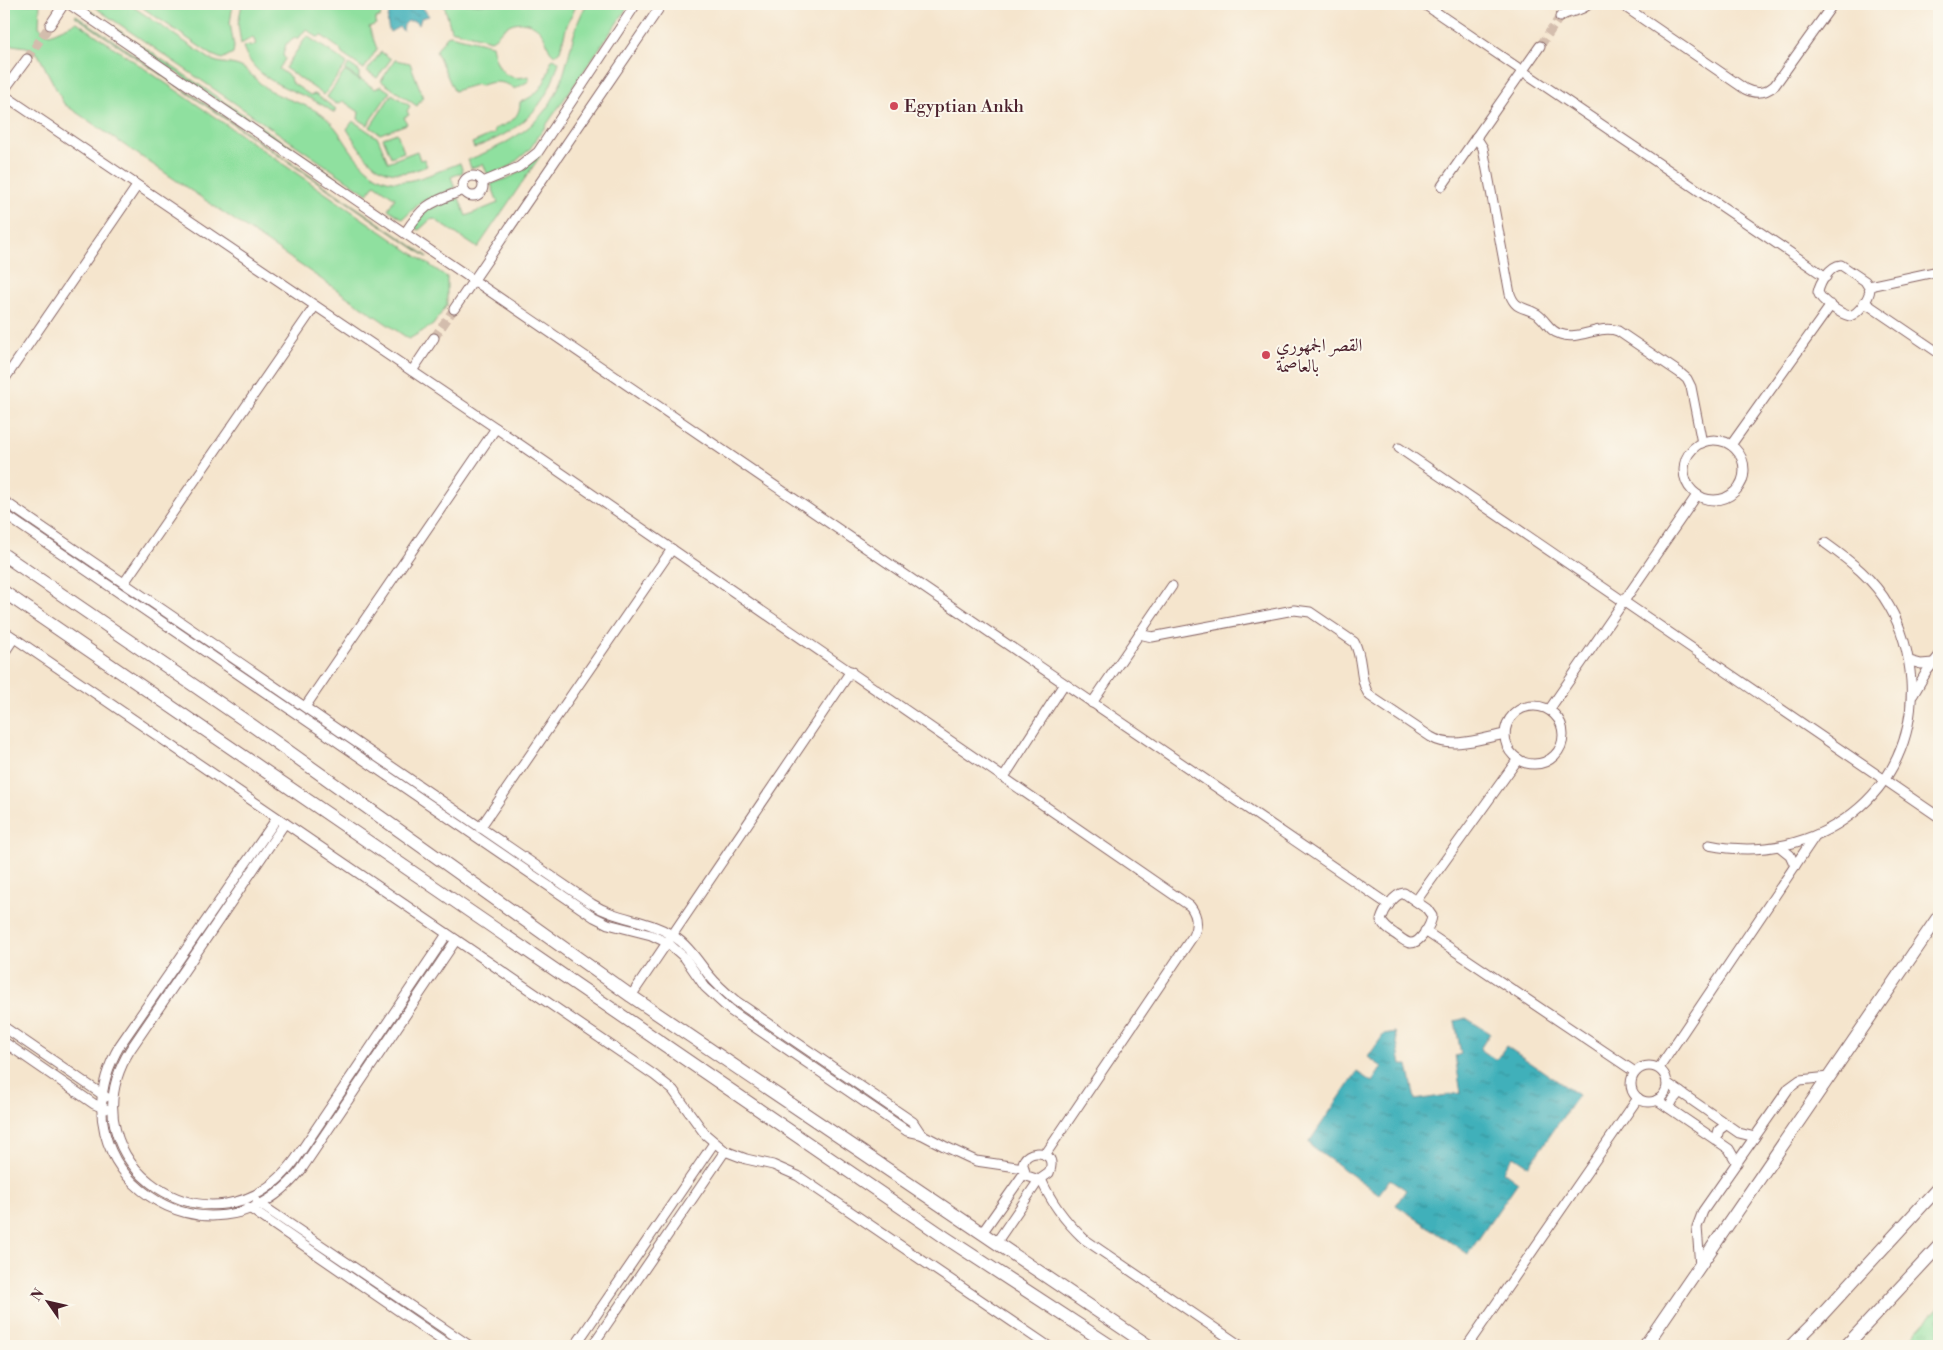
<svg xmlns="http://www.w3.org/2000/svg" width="1943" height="1350" font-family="'Libre Bodoni',Amiri,serif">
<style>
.grass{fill:#8fe09f;stroke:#6c8065}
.park{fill:url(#park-tufts);stroke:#6c8065}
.water{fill:url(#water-ripples);stroke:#456872}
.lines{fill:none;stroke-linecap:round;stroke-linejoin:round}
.street-tunnel{stroke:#d3bdad;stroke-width:9;stroke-dasharray:9 4.5;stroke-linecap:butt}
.street-casing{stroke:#866464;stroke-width:11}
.secondary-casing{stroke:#866464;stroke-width:14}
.street{stroke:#fff;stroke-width:9}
.secondary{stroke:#fff;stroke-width:12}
.poi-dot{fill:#d1495b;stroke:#fbf7ec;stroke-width:2}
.labels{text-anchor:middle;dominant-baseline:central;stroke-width:4;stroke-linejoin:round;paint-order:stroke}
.poi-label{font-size:18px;fill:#4a1f2b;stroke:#fbf7ec;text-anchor:start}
</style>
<defs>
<pattern id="park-tufts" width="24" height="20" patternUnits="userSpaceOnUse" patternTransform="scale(1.25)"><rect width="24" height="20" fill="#8fe09f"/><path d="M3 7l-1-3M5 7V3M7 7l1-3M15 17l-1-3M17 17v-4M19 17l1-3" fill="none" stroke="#7dc089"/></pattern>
<pattern id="water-ripples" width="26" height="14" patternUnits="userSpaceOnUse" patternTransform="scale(1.25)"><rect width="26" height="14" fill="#40b0ba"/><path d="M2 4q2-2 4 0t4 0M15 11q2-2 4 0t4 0" fill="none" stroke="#388f97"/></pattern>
</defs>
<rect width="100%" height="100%" fill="#fbf7ec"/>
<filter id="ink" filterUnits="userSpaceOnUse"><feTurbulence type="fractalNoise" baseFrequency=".02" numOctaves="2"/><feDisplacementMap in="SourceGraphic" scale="10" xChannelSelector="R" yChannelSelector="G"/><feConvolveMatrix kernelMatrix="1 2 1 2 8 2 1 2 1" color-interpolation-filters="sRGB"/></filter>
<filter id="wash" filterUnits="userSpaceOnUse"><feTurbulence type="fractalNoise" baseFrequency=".0096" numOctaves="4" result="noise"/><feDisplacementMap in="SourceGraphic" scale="20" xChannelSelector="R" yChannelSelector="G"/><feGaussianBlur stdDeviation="1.12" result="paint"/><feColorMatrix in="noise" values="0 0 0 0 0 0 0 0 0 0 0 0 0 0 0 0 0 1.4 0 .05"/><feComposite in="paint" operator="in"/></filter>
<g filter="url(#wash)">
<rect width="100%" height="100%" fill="#f5e5cd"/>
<g class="grass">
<path d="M4,4H40L39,27L50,34L77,22L447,277V305L433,325L409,339L64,104L38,54L27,47L4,44Z"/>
<path d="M76,4H80L347,185L346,188Z"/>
<path d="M90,4H129L210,59C220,65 233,62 243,68C250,72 259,84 269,90C285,100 305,103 321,114C334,123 341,136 350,149C385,199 412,181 460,163L463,172L451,177L455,188L421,202L403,219L388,209L395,198L375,184L367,194Z"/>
<path d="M146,4H233L230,23L234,47L233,53L222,59L212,55L143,8Z"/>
<path d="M242,4H373L375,9L381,13L380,18H376V24L369,27L377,49L364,69L342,54L340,49L322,36L317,37L306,29L299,38H295L286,44L283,55L285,59L279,69L290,77L291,82L310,95L315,94L336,109L334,113C303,88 258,89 243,47L249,45L250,47L256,44L253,37L241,44L238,24Z"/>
<path d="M444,4H577L567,25L560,51L555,55C547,51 548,42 543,35C536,23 521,19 509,25C501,29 498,37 491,40L451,30Z"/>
<path d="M587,4H630L529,150L509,167L488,175L483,164L471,168L468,160C515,141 551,121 565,69C572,46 574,25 587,4Z"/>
<path d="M76,15L427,256V257L75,16Z"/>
<path d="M450,35L492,45C496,66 503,83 529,76V81L515,89C504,80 492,81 479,86L478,84L454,91L436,51L447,36Z"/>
<path d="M307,36L347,63L324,95L285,68Z"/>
<path d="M381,52L391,59L377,78L367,71Z"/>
<path d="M554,58L559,62C545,111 519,131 474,148L472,143L495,133L494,129C508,124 520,119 520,102C540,95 547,81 551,61Z"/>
<path d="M395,60L410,63L423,97L417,106L381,81Z"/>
<path d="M349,64L359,71V78L375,89L381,86L390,92L371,119L368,125L358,119L359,112L343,101L336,104L327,97L345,71L361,81L345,70Z"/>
<path d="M392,94L410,106L407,111L409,115L404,117L407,124L380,134L370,127Z"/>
<path d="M353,121L378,138L388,162L417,151L420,160L424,159L427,166C384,184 369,165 347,129Z"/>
<path d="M397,133L404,152L391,157L383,138Z"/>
<path d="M541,155L478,247H476L434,219L430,220L419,230L414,227L427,210L459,198L466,216L498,203L491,184L513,176Z"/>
</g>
<path class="park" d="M1939,1307V1346H1903Z"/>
<g class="water">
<path d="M397,4H420L429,16L421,18L419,25L414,21H408L404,25L403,31L399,27L390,32C385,21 388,12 397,4Z"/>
<path d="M1466,1018L1490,1033L1480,1049L1496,1060L1506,1046L1578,1095L1529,1166L1514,1156L1503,1171L1518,1182L1468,1254L1396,1205L1406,1190L1390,1179L1379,1194L1312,1147L1309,1142L1357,1072L1372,1082L1382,1067L1368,1057L1384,1034L1395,1032L1401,1065H1408L1415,1100L1461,1093L1455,1056L1461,1054L1455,1021Z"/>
</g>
</g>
<g filter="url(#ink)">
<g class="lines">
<g class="street-tunnel">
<path d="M1540,46L1560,17"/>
<path d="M27,59L50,25"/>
<path d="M434,338L454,309"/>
</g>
<g class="street-casing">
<g id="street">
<path d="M69,4L1389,905"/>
<path d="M1424,4L1826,277"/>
<path d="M1621,4L1745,89C1757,95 1766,93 1775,85L1833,4"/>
<path d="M1560,17C1570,9 1578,14 1589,4"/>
<path d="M50,25L64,4"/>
<path d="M4,90L27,59"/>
<path d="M4,95L496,428L1190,906C1198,916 1198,926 1193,936L1045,1155"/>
<path d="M1476,137L1483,148L1510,294C1516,311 1525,306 1537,314C1546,320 1549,331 1560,334C1579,341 1599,324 1618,331L1680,373L1687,379L1691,387L1702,443"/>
<circle cx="473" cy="186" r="10"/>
<path d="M483,182L519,167L538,152L636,4"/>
<path d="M1442,186L1540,46"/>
<path d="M405,233C425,202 431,203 464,190"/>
<path d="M1841,265L1865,281L1870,289C1869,299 1859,313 1850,316C1840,314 1821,301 1818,292C1820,282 1830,266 1841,265Z"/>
<path d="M1869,286L1939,271"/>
<path d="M1864,302L1939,353"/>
<path d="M454,309L662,4"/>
<path d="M412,371L434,338"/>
<path d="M4,380L137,186"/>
<circle cx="1714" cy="470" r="30"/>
<path d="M1731,445L1831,305"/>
<path d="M1399,448L1939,817"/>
<path d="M4,501L592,904C617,920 647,919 672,935C688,945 697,960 708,974C717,985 726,993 736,1001L913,1122L921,1134"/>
<path d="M4,514L594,917L608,924L651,935L668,943L685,958L705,987L731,1011L907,1131L921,1134L944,1146L976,1161L1024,1168"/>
<path d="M124,583L315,306"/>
<path d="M4,631L654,1075L673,1090L705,1134L725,1151L746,1159L773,1165L798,1176L1048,1346"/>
<path d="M1139,634L1152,637L1294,610L1310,612L1354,642C1364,658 1358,681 1370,696L1431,737C1452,750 1483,738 1505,734"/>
<path d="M4,653L14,638"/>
<path d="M1910,661L1921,664L1933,663"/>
<path d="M1913,695L1927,671L1939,656"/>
<path d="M1092,703L1172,586"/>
<circle cx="1534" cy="735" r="29"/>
<path d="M305,707L496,428"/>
<path d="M1549,710L1697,495"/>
<path d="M1004,777L1064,684"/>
<path d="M277,818L120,1045C47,1169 211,1282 301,1170L456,940"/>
<path d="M285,823L130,1050C61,1163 216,1267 295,1160L447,934"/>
<path d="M480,828L672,549"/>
<path d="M1709,845C1815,867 1918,794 1911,681C1909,654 1903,630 1889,606C1874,579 1850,561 1825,543"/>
<path d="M1780,847L1790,855L1795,866"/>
<path d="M1404,893L1427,909L1432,916C1431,925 1420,944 1410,943C1404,942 1400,937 1395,934C1389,930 1384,927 1381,920C1384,910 1394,894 1404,893Z"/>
<path d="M1416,901L1518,759"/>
<path d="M1425,931L1635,1072"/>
<path d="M631,996L851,671"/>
<path d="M4,1027L106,1097"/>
<path d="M4,1042L94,1104L106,1109"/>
<circle cx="1649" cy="1084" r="18"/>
<path d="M1659,1068L1815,836"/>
<path d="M1667,1083L1739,1133L1755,1137"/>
<path d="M1657,1100L1729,1149L1737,1163"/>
<path d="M1669,1108L1673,1100L1680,1092"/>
<path d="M1716,1140L1719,1130L1727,1124"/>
<path d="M1041,1179C1051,1203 1065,1221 1084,1239L1241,1346"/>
<path d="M257,1202L470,1346"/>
<path d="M248,1207L450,1346"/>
<path d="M982,1233L1025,1172"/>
<path d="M996,1243L1039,1180L1049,1173C1062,1143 1008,1149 1027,1176L1039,1180"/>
<path d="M1700,1267L1697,1227L1703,1211L1789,1088L1800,1080L1829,1077"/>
<path d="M575,1346L714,1143"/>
<path d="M592,1346L725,1151"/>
<path d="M1467,1346L1638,1098"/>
</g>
</g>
<g class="secondary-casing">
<g id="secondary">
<path d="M4,555L253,726L631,996L1149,1346"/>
<path d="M4,592L946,1238L1111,1346"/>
<path d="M1645,1346L1939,916"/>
<path d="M1791,1346L1818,1319L1939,1187"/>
<path d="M1846,1346L1939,1246"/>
</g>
</g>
<use href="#street" class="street"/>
<use href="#secondary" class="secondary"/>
</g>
</g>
<g class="poi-dot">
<circle cx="894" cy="106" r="5"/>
<circle cx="1266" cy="355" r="5"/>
</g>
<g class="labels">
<g class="poi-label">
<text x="904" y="106">Egyptian Ankh</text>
<text x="1276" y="345">القصر الجمهوري<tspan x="1276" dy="21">بالعاصمة</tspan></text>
</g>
</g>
<rect width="1943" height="1350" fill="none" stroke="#fbf7ec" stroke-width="20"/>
<g transform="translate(48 1302) rotate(304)" stroke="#fbf7ec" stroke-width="4" paint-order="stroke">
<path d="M0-4L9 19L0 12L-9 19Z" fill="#4a1f2b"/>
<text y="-8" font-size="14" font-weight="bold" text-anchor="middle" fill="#4a1f2b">N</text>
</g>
</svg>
